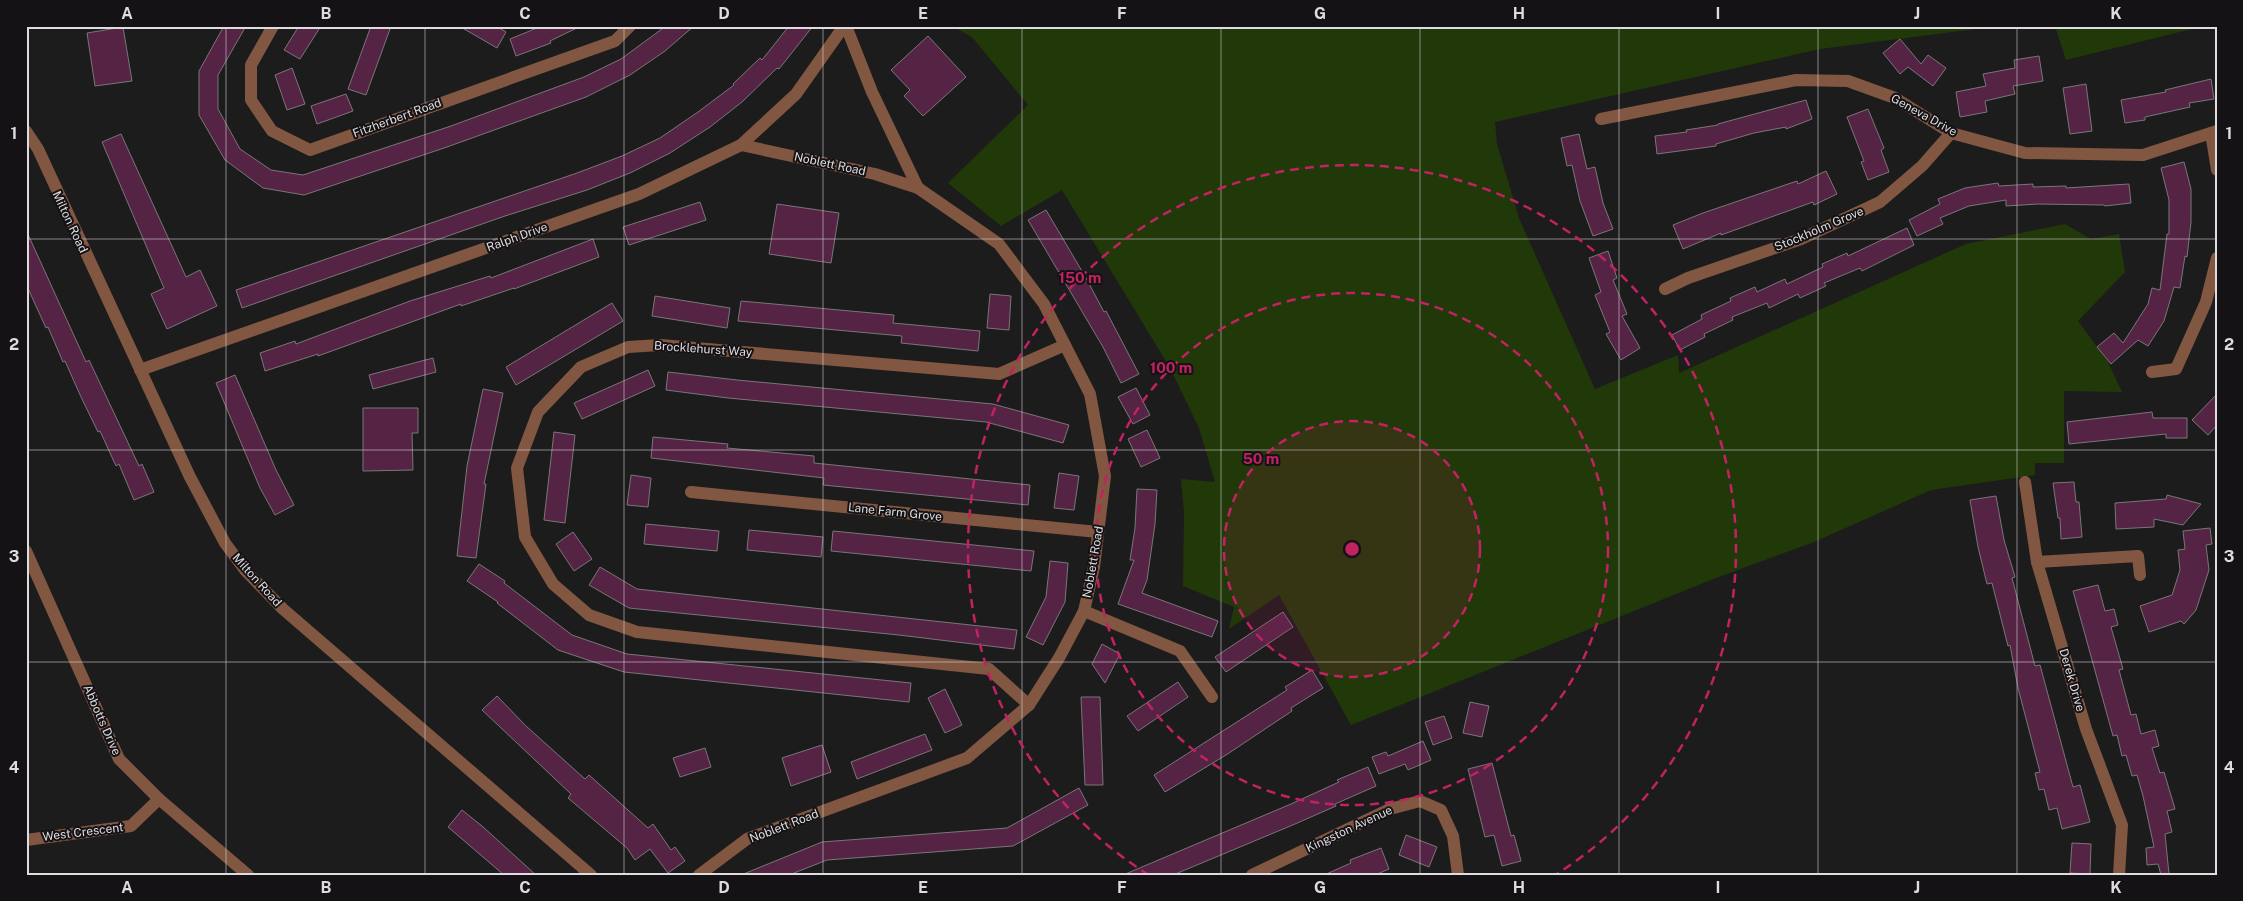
<svg xmlns="http://www.w3.org/2000/svg" width="2243" height="901" font-family="'Public Sans',sans-serif">
<style>
.green{fill:#213809}
.building{fill:#552445;stroke:#797677}
.lines{fill:none;stroke-linecap:round;stroke-linejoin:round}
.minor{stroke:#825742;stroke-width:12}
.tertiary{stroke:#825742;stroke-width:12}
.grid{fill:none;stroke:#dedcde;stroke-width:1;stroke-opacity:0.55}
.ring{fill:none;stroke:#c32262;stroke-width:2.5;stroke-dasharray:9 6}
.labels{text-anchor:middle;dominant-baseline:central;stroke-width:4;stroke-linejoin:round;paint-order:stroke}
.street-label{font-size:12px;fill:#dedcde;stroke:#141214}
.centre{fill:#c32262;stroke:#141214;stroke-width:2.5}
.ring-label{font-size:15px;text-anchor:middle;font-weight:bold;fill:#c32262;stroke:#141214;stroke-width:4;stroke-linejoin:round;paint-order:stroke}
.neatline{fill:none;stroke:#dedcde;stroke-width:2}
.grid-label{font-size:16px;text-anchor:middle;font-weight:bold;fill:#dedcde}
</style>
<rect width="100%" height="100%" fill="#1d1c1d"/>
<g class="green">
<path d="M952,26H1999L1820,49L1495,122L1497,144L1519,218L1595,389L1678,355L1679,373L1966,244L2065,224L2091,239L2119,234L2125,272L2078,321L2108,362L2122,392L2064,391V463H2035V475L1931,490L1814,542L1716,578L1351,725L1279,595L1229,629L1234,607L1183,586L1184,512L1181,479L1215,482L1199,428L1170,368L1062,190L1001,226L948,183L1028,105L972,37Z"/>
<path d="M2055,26H2204L2066,60Z"/>
</g>
<g class="building">
<path d="M224,26H246L218,75V109L240,149L271,170L303,175L451,126L584,77L621,59L666,26H694L665,51L630,75L586,97L447,147L304,195L263,188L225,160L199,115V71Z"/>
<path d="M299,26H321L300,59L284,50Z"/>
<path d="M371,26H383L390,29L366,95L348,89Z"/>
<path d="M459,26H496L506,32L497,48Z"/>
<path d="M542,26H581L550,41L551,43L516,56L510,39Z"/>
<path d="M789,26H813L779,69L777,68L742,102L710,127L670,153L630,173L587,190L505,216L242,308L236,290L577,173L622,156L660,138L698,112L734,85L733,84L760,58L762,60Z"/>
<path d="M123,27L132,81L95,86L87,33Z"/>
<path d="M928,36L966,77L923,116L904,96L910,90L891,70Z"/>
<path d="M1900,39L1921,64L1928,55L1946,68L1933,86L1908,67L1900,74L1883,53Z"/>
<path d="M2039,56L2043,81L2013,86L2015,94L1985,101L1987,112L1960,117L1956,92L1986,86L1983,74L2015,68L2014,60Z"/>
<path d="M292,68L305,104L287,110L275,75Z"/>
<path d="M2211,79L2214,99L2189,103L2190,107L2145,117V120L2125,123L2121,100L2166,92L2165,90Z"/>
<path d="M2086,84L2092,131L2070,134L2063,88Z"/>
<path d="M346,94L353,111L317,124L311,106Z"/>
<path d="M1806,100L1812,119L1786,129V127L1754,133L1716,144V146L1657,154L1655,136L1687,132L1686,130L1718,125V124Z"/>
<path d="M1868,109L1884,148L1881,150L1889,172L1868,180L1861,162L1864,161L1847,117Z"/>
<path d="M121,134L186,277L200,270L217,306L167,329L151,294L164,288L102,142Z"/>
<path d="M1579,134L1587,169L1595,167L1603,203L1613,229L1593,236L1580,201L1572,165L1567,166L1561,138Z"/>
<path d="M2184,162L2191,189V222L2187,257L2185,256L2180,288L2174,287L2164,321L2148,346L2138,340L2111,364L2097,347L2114,333L2123,343L2148,304L2152,288L2160,290L2167,234H2169V200L2161,168Z"/>
<path d="M1826,171L1837,194L1814,205L1813,202L1721,235V233L1683,249L1673,225L1703,213L1797,181L1798,184Z"/>
<path d="M1998,183L1999,186L2033,184V187L2066,186V188L2129,184L2131,203L2105,206L2104,205L2038,204L2006,206V200L1969,206L1940,218L1943,224L1917,236L1909,220L1940,204L1938,199L1965,188Z"/>
<path d="M700,202L706,220L629,245L623,227Z"/>
<path d="M777,204L839,213L831,263L769,254Z"/>
<path d="M1046,210L1086,278L1104,312L1106,311L1139,374L1121,383L1103,347L1028,220Z"/>
<path d="M1907,228L1914,245L1862,271L1860,268L1824,283L1826,286L1800,298L1798,294L1769,308L1767,303L1732,317L1733,320L1704,334L1705,337L1680,350L1672,335L1702,319L1701,315L1731,301L1730,298L1755,287L1757,292L1785,279L1787,284L1823,267L1822,264L1847,253L1848,256Z"/>
<path d="M26,230L86,362L89,360L139,466L142,464L154,492L134,500L119,464L116,466L100,431L98,432L81,397L65,361L63,362L48,327L46,328L26,284Z"/>
<path d="M593,239L599,257L514,289V288L461,306V304L318,356V354L265,371L260,353L295,341L296,344L410,301L490,276L491,278Z"/>
<path d="M1608,251L1617,278L1613,280L1627,314L1622,316L1640,348L1621,360L1606,334L1610,332L1595,295L1601,292L1589,258Z"/>
<path d="M990,294L1011,296L1009,330L987,328Z"/>
<path d="M655,296L730,308L727,328L652,316Z"/>
<path d="M741,301L894,315L893,323L980,331L978,351L901,343L902,336L738,321Z"/>
<path d="M612,303L623,321L516,385L506,367Z"/>
<path d="M433,358L436,372L373,389L369,375Z"/>
<path d="M648,370L655,386L582,419L574,403Z"/>
<path d="M668,372L737,380L993,404L1069,425L1063,443L986,422L728,398L666,390Z"/>
<path d="M235,375L276,470L294,505L275,515L260,488L216,383Z"/>
<path d="M1136,388L1150,415L1133,424L1118,397Z"/>
<path d="M483,389L503,393L484,484H486L476,558L457,556L467,466Z"/>
<path d="M2217,394V425L2208,435L2192,420Z"/>
<path d="M363,408H418V433H412L413,470L363,471Z"/>
<path d="M2152,412L2153,418H2187V438H2166V434L2069,444L2067,422Z"/>
<path d="M1147,430L1160,458L1141,467L1128,439Z"/>
<path d="M554,432L575,435L565,523L544,520Z"/>
<path d="M653,437L728,444L727,448L814,456V463L1030,485L1028,505L823,485L824,478L651,458Z"/>
<path d="M1059,473L1079,476L1074,510L1054,508Z"/>
<path d="M631,475L651,478L648,507L627,505Z"/>
<path d="M2074,482L2076,502H2079L2082,537L2061,539L2060,518H2058L2053,483Z"/>
<path d="M1137,489L1157,490L1155,524L1147,580L1142,593L1218,621L1212,637L1118,604L1134,560H1130L1135,528Z"/>
<path d="M2167,495L2201,504L2183,525L2154,519V527L2116,529L2115,503L2166,499Z"/>
<path d="M1996,496L2004,540L2015,577L2012,578L2035,666L2040,665L2073,787L2080,785L2090,822L2062,829L2057,808L2049,810L2044,789L2039,790L2035,773L2040,772L2018,688L2010,645L2008,646L1992,583L1987,584L1978,547L1970,500Z"/>
<path d="M646,524L719,531L717,551L644,544Z"/>
<path d="M2210,528L2212,544L2206,545L2209,570L2196,610L2184,624L2181,621L2149,632L2140,606L2172,595L2180,570L2178,550L2185,549L2183,531Z"/>
<path d="M749,530L823,537L821,557L747,550Z"/>
<path d="M833,531L1034,551L1031,571L831,551Z"/>
<path d="M573,532L592,559L574,571L556,544Z"/>
<path d="M1050,561L1068,563L1065,602L1043,645L1026,637L1046,597Z"/>
<path d="M479,564L505,581L504,583L572,635L627,654L911,683L909,702L624,672L558,650L497,603L498,602L467,581Z"/>
<path d="M600,567L637,589L1017,630L1014,649L899,635L629,608L589,585Z"/>
<path d="M2098,585L2105,611L2114,609L2118,625L2111,627L2123,669L2119,670L2131,715L2136,714L2141,734L2155,730L2159,746L2152,748L2160,773L2164,772L2175,809L2167,811L2172,832L2165,834L2169,874L2161,875L2158,864L2147,865L2146,848L2154,847L2143,796L2137,775L2132,776L2126,755L2122,756L2117,735L2113,736L2073,591Z"/>
<path d="M1283,612L1293,627L1226,672L1215,657Z"/>
<path d="M1102,644L1120,654L1105,683L1092,664Z"/>
<path d="M1312,670L1323,688L1291,708L1292,711L1226,755L1165,792L1154,775L1287,690L1285,687Z"/>
<path d="M1178,682L1188,697L1138,731L1127,716Z"/>
<path d="M945,689L962,725L945,733L928,698Z"/>
<path d="M497,696L526,726L585,779L589,775L648,828L653,824L671,850L675,847L685,861L668,873L650,849L635,860L627,848L568,798L571,794L482,710Z"/>
<path d="M1081,697H1100L1103,785H1085Z"/>
<path d="M1470,702L1489,706L1482,737L1463,733Z"/>
<path d="M1444,716L1452,738L1433,745L1425,722Z"/>
<path d="M925,734L932,750L857,779L851,762Z"/>
<path d="M1423,741L1431,760L1408,770L1405,764L1379,774L1372,757L1386,752L1388,756Z"/>
<path d="M822,745L831,772L791,786L782,758Z"/>
<path d="M705,748L711,767L680,777L673,758Z"/>
<path d="M1492,763L1511,836L1514,835L1521,861L1502,866L1494,835L1485,837L1468,769Z"/>
<path d="M1368,767L1376,786L1335,804L1336,806L1295,824L1173,875H1123L1291,804L1339,782L1337,780Z"/>
<path d="M1079,788L1088,805L1013,846L827,860L789,875H741L822,842L1007,828Z"/>
<path d="M462,810L482,826L536,875H504L448,827Z"/>
<path d="M1406,835L1437,847L1429,867L1399,855Z"/>
<path d="M2072,843L2091,844L2090,874L2070,873Z"/>
<path d="M1381,848L1389,869L1375,875H1324L1351,863L1350,860Z"/>
</g>
<g class="lines">
<g class="minor">
<path d="M273,26L251,65V100L272,131L310,150L615,41L630,26"/>
<path d="M846,26L872,92L918,188"/>
<path d="M1601,119L1796,80L1848,81L1895,98L1951,133L2025,153L2143,155L2217,131"/>
<path d="M2211,133L2217,170"/>
<path d="M1665,289L1688,278L1801,239L1880,202L1922,166L1951,133"/>
<path d="M140,370L639,194L741,145L796,94L844,26"/>
<path d="M2152,372L2176,369L2206,302L2217,258"/>
<path d="M2025,482L2037,562L2086,729L2122,825L2119,875"/>
<path d="M691,492L1098,532"/>
<path d="M26,551L119,759L159,799L248,875"/>
<path d="M2037,562L2138,556L2140,575"/>
<path d="M1084,611L1180,651L1212,697"/>
<path d="M1029,705L989,669L637,632L589,615L553,584L525,537L517,468L538,412L581,367L628,347L660,345L999,374L1065,345"/>
<path d="M26,840L131,826L159,799"/>
<path d="M699,875L747,839L967,758L1029,705L1059,658L1084,611L1094,567L1105,476L1090,394L1044,304L999,244L918,188L875,174L741,145"/>
<path d="M1252,875L1390,809L1420,801L1441,810L1453,836L1458,875"/>
</g>
<path class="tertiary" d="M26,131L38,149L190,477L225,543L245,570L283,609L591,875"/>
</g>
<path class="grid" d="M226,26V875M425,26V875M624,26V875M823,26V875M1022,26V875M1221,26V875M1420,26V875M1619,26V875M1818,26V875M2017,26V875M26,239H2217M26,450H2217M26,662H2217"/>
<circle cx="1352" cy="549" r="128" fill="#c32262" fill-opacity=".12"/>
<g class="ring">
<circle cx="1352" cy="549" r="128"/>
<circle cx="1352" cy="549" r="256"/>
<path d="M1149 875A384 384 0 1 1 1555 875"/>
</g>
<g class="labels">
<g class="street-label">
<text transform="translate(1924 115) rotate(29)">Geneva Drive</text>
<text transform="translate(397 118) rotate(-20)">Fitzherbert Road</text>
<text transform="translate(830 164) rotate(12)">Noblett Road</text>
<text transform="translate(70 222) rotate(65)">Milton Road</text>
<text transform="translate(1819 229) rotate(-23)">Stockholm Grove</text>
<text transform="translate(517 237) rotate(-20)">Ralph Drive</text>
<text transform="translate(703 349) rotate(4)">Brocklehurst Way</text>
<text transform="translate(895 512) rotate(6)">Lane Farm Grove</text>
<text transform="translate(1093 562) rotate(-80)">Noblett Road</text>
<text transform="translate(257 580) rotate(48)">Milton Road</text>
<text transform="translate(2072 680) rotate(74)">Derek Drive</text>
<text transform="translate(102 720) rotate(66)">Abbotts Drive</text>
<text transform="translate(784 826) rotate(-21)">Noblett Road</text>
<text transform="translate(1349 829) rotate(-25)">Kingston Avenue</text>
<text transform="translate(83 832) rotate(-7)">West Crescent</text>
</g>
</g>
<circle cx="1352" cy="549" r="8" class="centre"/>
<g class="ring-label">
<text x="1080" y="283">150 m</text>
<text x="1171" y="373">100 m</text>
<text x="1261" y="464">50 m</text>
</g>
<rect width="2243" height="901" fill="none" stroke="#141214" stroke-width="55"/>
<rect x="28" y="28" width="2188" height="846" class="neatline"/>
<g class="grid-label">
<text x="127" y="19">A</text>
<text x="326" y="19">B</text>
<text x="525" y="19">C</text>
<text x="724" y="19">D</text>
<text x="923" y="19">E</text>
<text x="1122" y="19">F</text>
<text x="1320" y="19">G</text>
<text x="1519" y="19">H</text>
<text x="1718" y="19">I</text>
<text x="1917" y="19">J</text>
<text x="2116" y="19">K</text>
<text x="14" y="139">1</text>
<text x="2229" y="139">1</text>
<text x="14" y="350">2</text>
<text x="2229" y="350">2</text>
<text x="14" y="562">3</text>
<text x="2229" y="562">3</text>
<text x="14" y="773">4</text>
<text x="2229" y="773">4</text>
<text x="127" y="893">A</text>
<text x="326" y="893">B</text>
<text x="525" y="893">C</text>
<text x="724" y="893">D</text>
<text x="923" y="893">E</text>
<text x="1122" y="893">F</text>
<text x="1320" y="893">G</text>
<text x="1519" y="893">H</text>
<text x="1718" y="893">I</text>
<text x="1917" y="893">J</text>
<text x="2116" y="893">K</text>
</g>
</svg>
